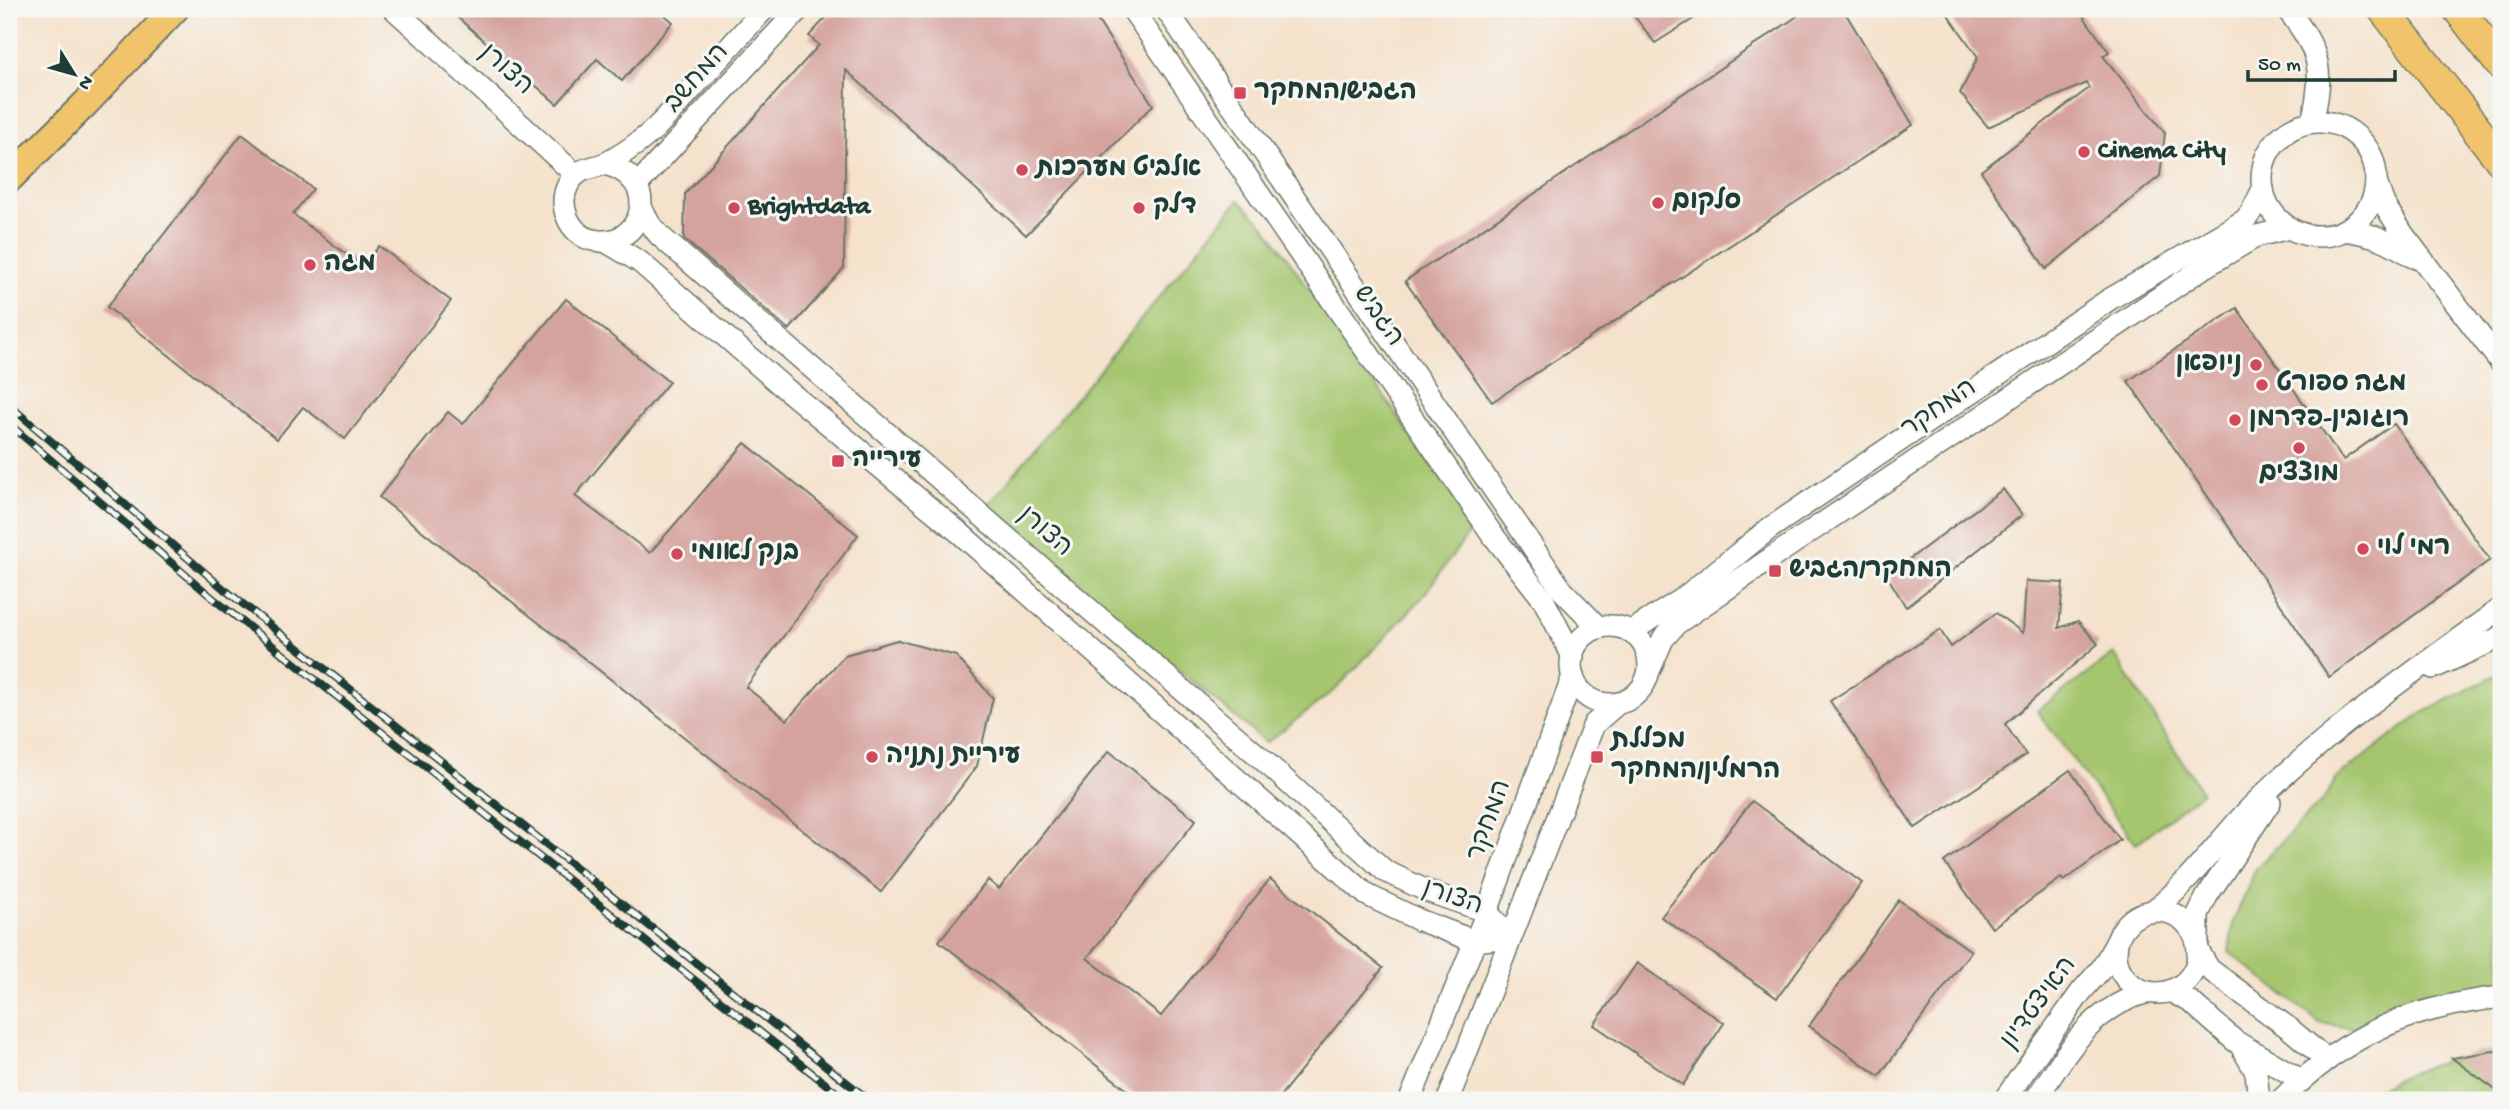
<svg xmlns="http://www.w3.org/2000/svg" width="2510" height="1109" font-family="'Gochi Hand','Playpen Sans Hebrew',sans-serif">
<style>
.green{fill:#a5c66e;stroke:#628251;stroke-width:2}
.building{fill:#d5a39e}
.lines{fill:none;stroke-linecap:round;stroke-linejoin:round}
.minor-casing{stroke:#6a7769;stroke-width:24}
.major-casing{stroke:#6a7769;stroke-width:30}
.highway-casing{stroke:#6a7769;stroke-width:33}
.minor{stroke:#fff;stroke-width:21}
.major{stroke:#f1c36a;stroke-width:26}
.highway{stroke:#f1c36a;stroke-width:30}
.rail-casing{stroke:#1f3d34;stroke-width:8}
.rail{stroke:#f6f6f2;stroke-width:5;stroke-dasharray:16;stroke-linecap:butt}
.poi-dot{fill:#d1495b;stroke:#f6f6f2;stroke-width:2.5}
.labels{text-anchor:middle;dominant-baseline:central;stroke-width:6;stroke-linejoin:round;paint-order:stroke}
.street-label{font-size:26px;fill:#1f3d34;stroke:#f6f6f2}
.poi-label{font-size:26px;font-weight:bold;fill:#1f3d34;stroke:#f6f6f2;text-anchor:start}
</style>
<rect width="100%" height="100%" fill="#f6f6f2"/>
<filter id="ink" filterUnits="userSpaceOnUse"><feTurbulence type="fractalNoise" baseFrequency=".0143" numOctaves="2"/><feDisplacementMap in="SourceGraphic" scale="14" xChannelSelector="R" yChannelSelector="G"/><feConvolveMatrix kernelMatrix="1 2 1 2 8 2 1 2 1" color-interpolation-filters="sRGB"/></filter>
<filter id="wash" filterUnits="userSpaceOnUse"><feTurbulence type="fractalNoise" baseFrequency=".00686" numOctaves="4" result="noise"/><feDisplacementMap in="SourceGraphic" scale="28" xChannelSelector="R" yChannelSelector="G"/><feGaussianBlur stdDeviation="1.57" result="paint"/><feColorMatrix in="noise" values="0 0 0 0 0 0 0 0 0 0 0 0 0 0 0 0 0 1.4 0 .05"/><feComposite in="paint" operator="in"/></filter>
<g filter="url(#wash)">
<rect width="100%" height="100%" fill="#f5e2cc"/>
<g class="green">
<path d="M1239,200L1266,227L1474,526L1421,599L1336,689L1266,743L986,508Z"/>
<path d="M2114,654L2202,792L2136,844L2037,711Z"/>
<path d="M2501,672V984L2492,983L2408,1005L2356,1029L2320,1023L2229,952L2233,923L2256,868L2323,800L2338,777L2419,715Z"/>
<path d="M2493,1051H2501V1100H2362C2400,1071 2447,1060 2493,1051Z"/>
</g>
<g id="blocks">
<g class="building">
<path d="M448,9H658L673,22L622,81L597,59L557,104Z"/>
<path d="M834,9H1090L1153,105L1026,235L846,70L844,268L789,330L684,239L685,194L819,45L809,36Z"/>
<path d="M1629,9H1709L1655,43Z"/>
<path d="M1808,9H1843L1913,125L1492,402L1405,281Z"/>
<path d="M1944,9H2078L2109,52L2103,56L2165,133L2160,176L2046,269L1981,171L2089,88L2086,83L1988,127L1960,93L1978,57Z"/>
<path d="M242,134L313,189L293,214L363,267L379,246L451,301L345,439L303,407L277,439L107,307Z"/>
<path d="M566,299L669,382L575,496L650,553L745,443L858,535L746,687L787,720L845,655L897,640L956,656L993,698L977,766L881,892L379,497L448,412L463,424Z"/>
<path d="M2237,308L2343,460L2394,424L2490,560L2329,677L2237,539L2128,381Z"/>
<path d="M2003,489L2022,515L1906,607L1887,576Z"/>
<path d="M2026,581L2063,583L2059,628L2078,621L2098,644L2005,724L2026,755L1915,828L1830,701L1940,630L1951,647L1996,613L2023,633Z"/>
<path d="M1109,751L1196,820L1087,958L1161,1016L1270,879L1383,968L1277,1100H1140L939,941L988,880L999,889Z"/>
<path d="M2070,770L2120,840L2064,881L2061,878L1992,928L1944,862Z"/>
<path d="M1752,801L1862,883L1777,998L1661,917Z"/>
<path d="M1899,900L1971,951L1879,1076L1809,1026Z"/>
<path d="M1637,963L1724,1023L1683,1085L1594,1025Z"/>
<path d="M2493,1051L2501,1052V1094L2452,1058Z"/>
</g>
</g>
</g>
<g filter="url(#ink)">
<use href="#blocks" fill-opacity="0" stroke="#6a7769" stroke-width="2"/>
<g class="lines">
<g class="minor-casing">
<g id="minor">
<path d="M394,9L576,175"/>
<path d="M1132,9L1492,534L1543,599L1573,657"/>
<path d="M1166,9L1562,590L1599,628"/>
<path d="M2287,9C2320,51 2325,70 2312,122"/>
<circle cx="2319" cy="179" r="57"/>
<path d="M605,164C665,179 642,251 593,240C570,235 557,206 568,185C579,165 593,170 608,162C621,155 633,147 644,138C661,125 674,108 689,92C714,64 739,37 764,9"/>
<path d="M2376,182L2384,204L2403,234L2501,363"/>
<path d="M637,185L799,9"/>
<path d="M641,207L649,223L660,236L1271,767L1385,871L1427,891L1487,912L1510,937"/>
<path d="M2344,230C2374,234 2389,241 2413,257"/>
<path d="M605,241L640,262L781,385L961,534L1367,895L1419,920L1474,941L1510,937"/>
<circle cx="1610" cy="665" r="39"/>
<path d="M1630,632L1681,600L1770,528L2110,299L2245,220L2252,211L2263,189"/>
<path d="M2433,668L2501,637"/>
<path d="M1649,671L1663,639L1676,624L1783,550L2203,268L2257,236L2289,228"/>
<circle cx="2157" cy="952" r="41"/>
<path d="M2151,912C2191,883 2219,839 2254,804C2329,729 2417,670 2501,608"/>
<path d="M2198,941V914L2207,896L2270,802"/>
<path d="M2198,950L2209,969L2290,1029L2327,1060"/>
<path d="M2170,991L2191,1002L2235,1041L2301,1080"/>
<path d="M2242,1048L2256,1072L2259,1100"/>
<path d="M1410,1100L1487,912L1573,676"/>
<path d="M1448,1100L1594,724L1617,704"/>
<path d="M2004,1100L2081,992L2102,968L2117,941"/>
<path d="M2035,1100C2068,1053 2088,1009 2148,992"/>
<path d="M2281,1100C2348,1033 2408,1008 2501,997"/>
</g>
</g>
<g class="major-casing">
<path id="major" d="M9,179L85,104L175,9"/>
</g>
<g class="highway-casing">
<g id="highway">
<path d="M2383,9L2501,161"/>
<path d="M2458,9L2501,65"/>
</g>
</g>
<use href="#minor" class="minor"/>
<use href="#major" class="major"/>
<use href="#highway" class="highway"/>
<g class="rail-casing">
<g id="rail">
<path d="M9,405L224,589L869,1100"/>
<path d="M9,424L215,600L846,1100"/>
</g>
</g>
<use href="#rail" class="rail"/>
</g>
</g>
<g class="poi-dot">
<rect x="1233" y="86" width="14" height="14" rx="3.5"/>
<circle cx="2084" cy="152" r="7"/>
<circle cx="1022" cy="170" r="7"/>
<circle cx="1658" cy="203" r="7"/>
<circle cx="734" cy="208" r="7"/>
<circle cx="1139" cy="208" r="7"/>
<circle cx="310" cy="265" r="7"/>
<circle cx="2256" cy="365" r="7"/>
<circle cx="2262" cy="385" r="7"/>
<circle cx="2235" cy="420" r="7"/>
<circle cx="2299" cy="448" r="7"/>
<rect x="831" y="454" width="14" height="14" rx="3.5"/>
<circle cx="2363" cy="549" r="7"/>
<circle cx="677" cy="554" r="7"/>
<rect x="1768" y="564" width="14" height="14" rx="3.5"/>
<circle cx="872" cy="757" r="7"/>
<rect x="1590" y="750" width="14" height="14" rx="3.5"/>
</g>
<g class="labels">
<g class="street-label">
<text transform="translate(505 71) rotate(42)">הצורן</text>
<text transform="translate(698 79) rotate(-48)">המחשב</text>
<text transform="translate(1377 317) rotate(55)">הגביש</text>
<text transform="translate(1940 410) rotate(-34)">המחקר</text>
<text transform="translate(1044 533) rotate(41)">הצורן</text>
<text transform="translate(1491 821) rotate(-70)">המחקר</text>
<text transform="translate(1452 899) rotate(19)">הצורן</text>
<text transform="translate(2040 1004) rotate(-53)">האיצטדיון</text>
</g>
<g class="poi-label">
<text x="1254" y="93">הגביש/המחקר</text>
<text x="2098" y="152">Cinema City</text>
<text x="1036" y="170">אלביט מערכות</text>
<text x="1672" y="203">סלקום</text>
<text x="748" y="208">Brightdata</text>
<text x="1153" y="208">דלק</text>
<text x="324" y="265">מגה</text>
<text x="2242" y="365" text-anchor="end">ניופאן</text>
<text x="2276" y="385">מגה ספורט</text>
<text x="2249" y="420">רוגובין-פדרמן</text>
<text x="852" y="461">עירייה</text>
<text x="2299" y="475" text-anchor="middle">מוצצים</text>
<text x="2377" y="549">רמי לוי</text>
<text x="691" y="554">בנק לאומי</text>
<text x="1789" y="571">המחקר/הגביש</text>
<text x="1611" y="742">מכללת<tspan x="1611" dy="30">הרמלין/המחקר</tspan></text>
<text x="886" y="757">עיריית נתניה</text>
</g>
</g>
<rect width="2510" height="1109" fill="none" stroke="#f6f6f2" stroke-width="35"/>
<g transform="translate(74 74) rotate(127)" stroke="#f6f6f2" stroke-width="5" paint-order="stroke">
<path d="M0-5L12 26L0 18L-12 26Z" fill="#1f3d34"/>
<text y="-10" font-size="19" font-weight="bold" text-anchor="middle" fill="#1f3d34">N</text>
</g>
<path d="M2248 70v10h147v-10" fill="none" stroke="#1f3d34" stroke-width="3.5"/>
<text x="2258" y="70" font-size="21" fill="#1f3d34" stroke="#f6f6f2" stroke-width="5" paint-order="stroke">50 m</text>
</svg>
